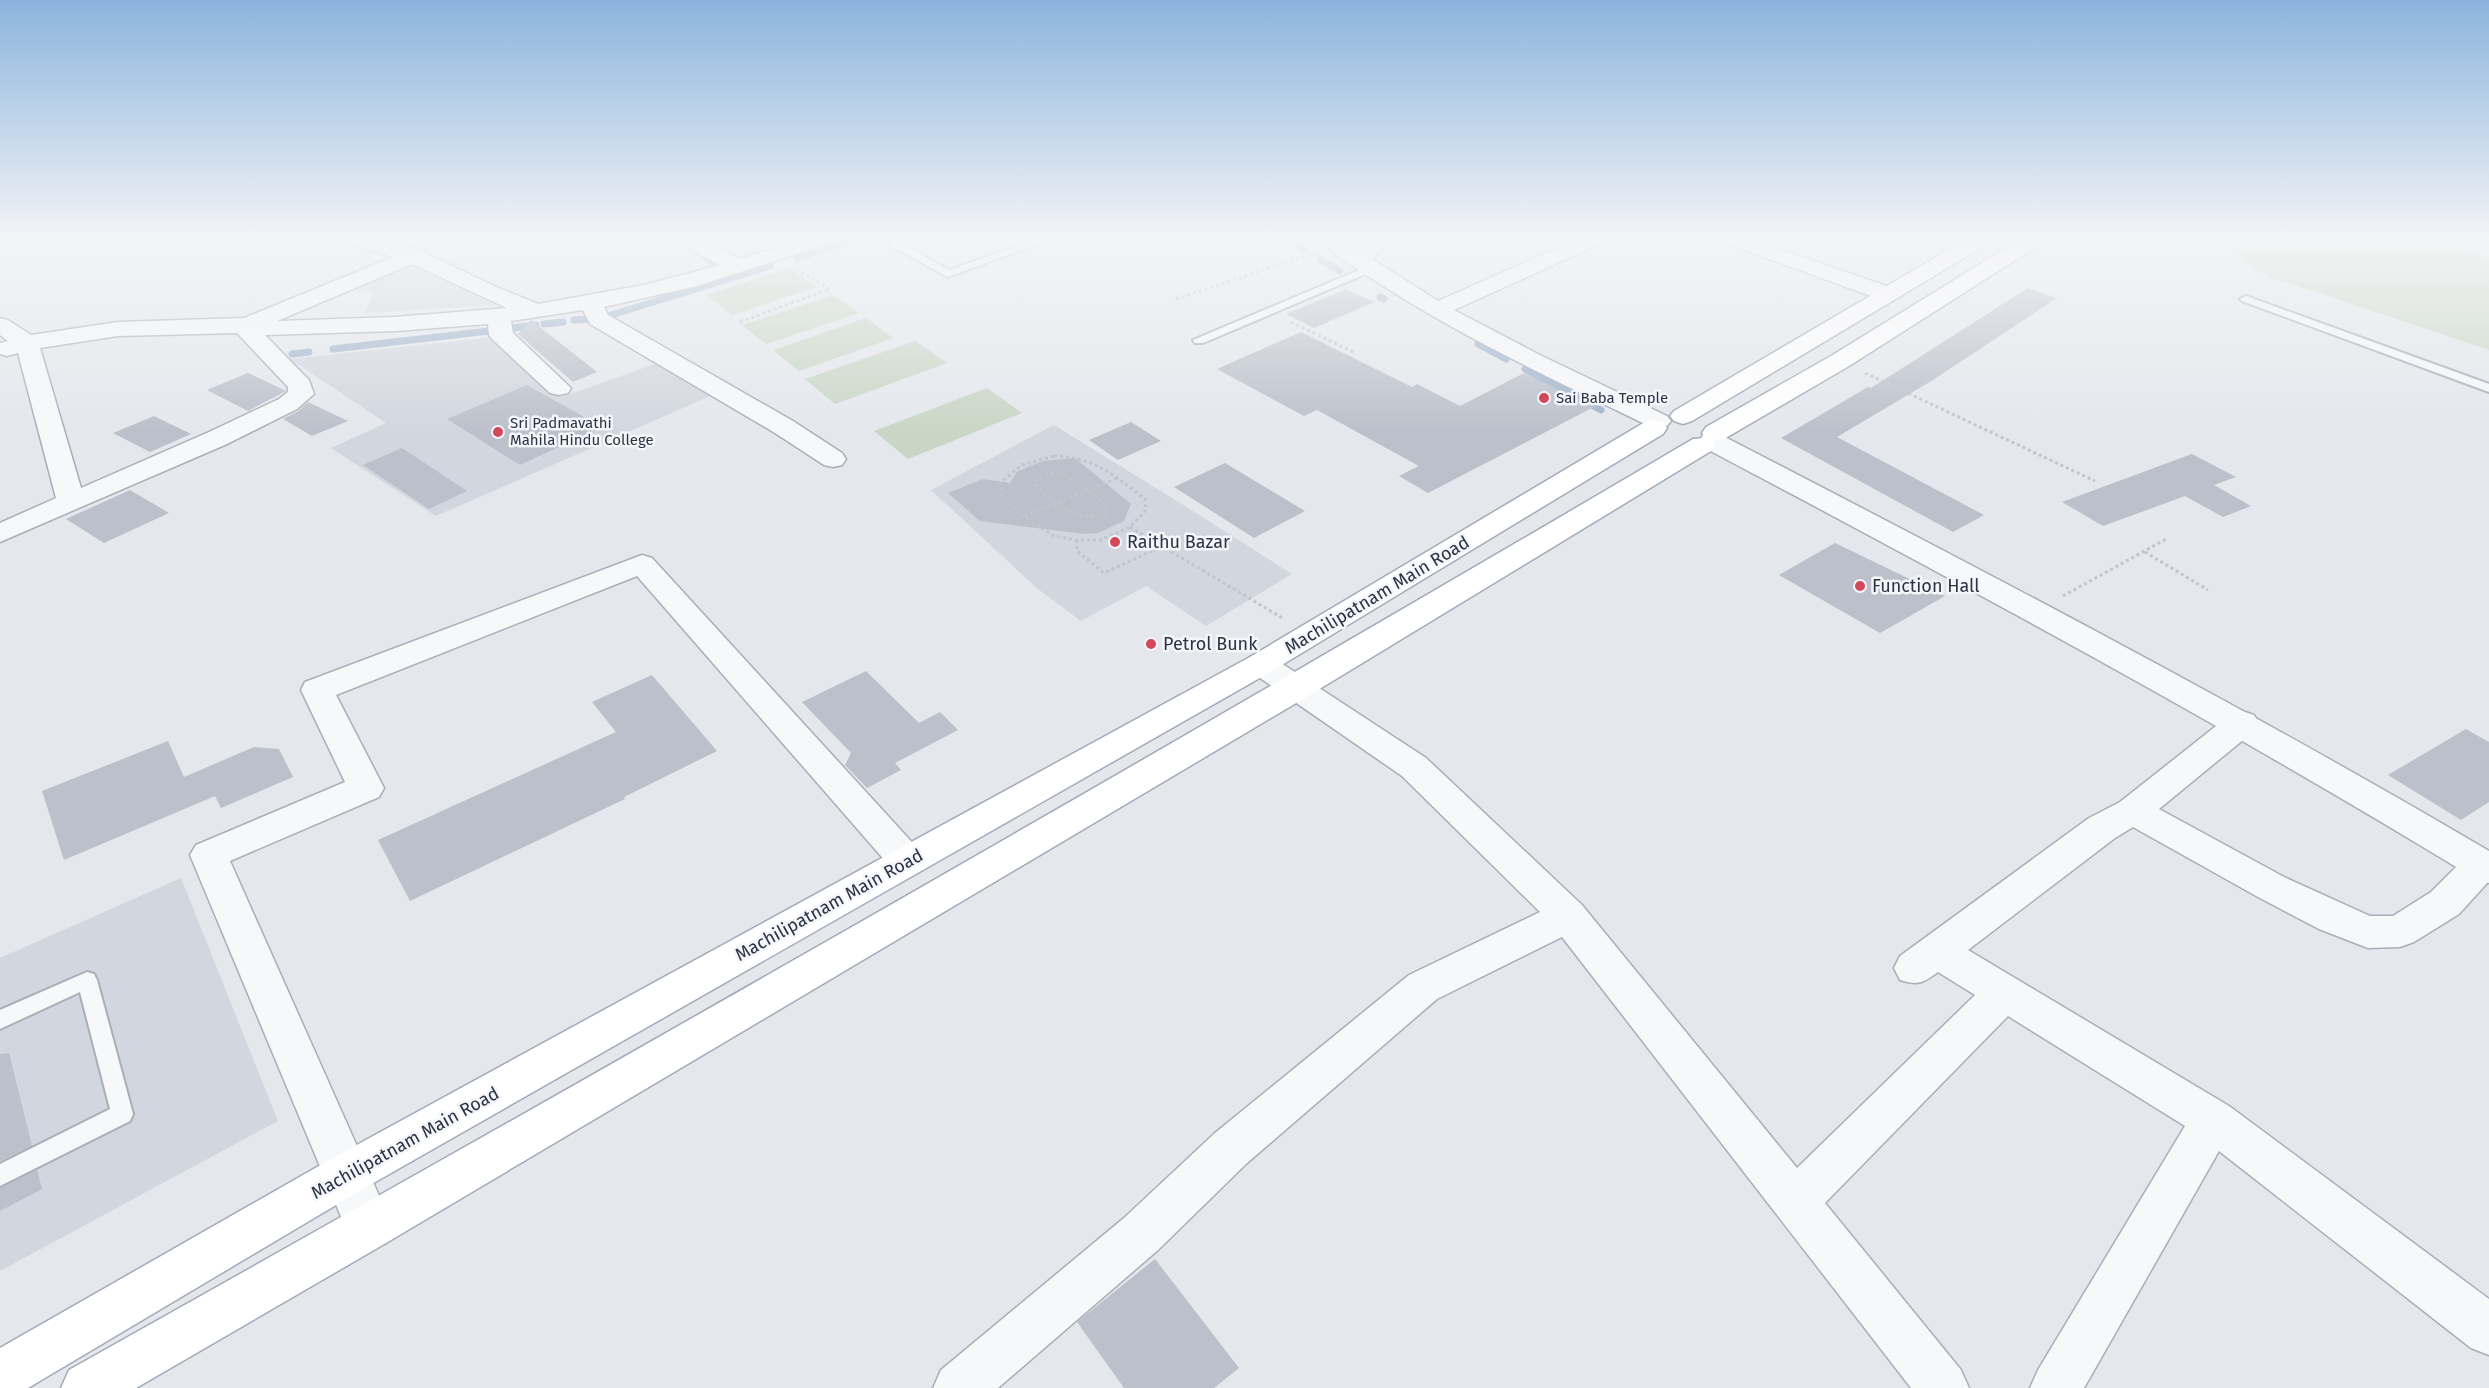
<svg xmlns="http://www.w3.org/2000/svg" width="2489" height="1388" font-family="'Fira Sans',sans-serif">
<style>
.built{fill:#d2d6de}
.green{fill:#c9d6c5}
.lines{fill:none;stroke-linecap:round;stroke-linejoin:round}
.stream{stroke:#9fb4cc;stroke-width:7}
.building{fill:#bbc0ca}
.service-casing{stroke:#a9aeb7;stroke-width:4}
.minor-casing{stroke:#a9aeb7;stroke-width:3}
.tertiary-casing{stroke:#a9aeb7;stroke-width:3}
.primary-casing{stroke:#a3abb8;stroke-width:3}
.path{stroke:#c2c5cb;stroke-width:3;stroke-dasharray:3 3;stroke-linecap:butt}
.service{fill:#f7f8fa;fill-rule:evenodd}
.minor{fill:#f7f8fa;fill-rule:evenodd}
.tertiary{fill:#f7f8fa;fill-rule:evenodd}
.primary{fill:#fff;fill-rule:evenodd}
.poi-dot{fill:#d1495b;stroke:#f4f6f9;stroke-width:2}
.labels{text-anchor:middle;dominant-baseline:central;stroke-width:5;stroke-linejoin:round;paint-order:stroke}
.far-poi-label{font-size:15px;fill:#2b3445;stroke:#f4f6f9;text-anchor:start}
.poi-label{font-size:18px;fill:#2b3445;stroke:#f4f6f9;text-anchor:start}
.street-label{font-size:18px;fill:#2b3445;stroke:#f4f6f9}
</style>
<rect width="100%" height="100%" fill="#e4e7ec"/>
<g class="built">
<path d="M412,263L497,305L364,313L375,292L342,289Z"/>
<path d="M494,337L562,397L660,362L715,394L436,516L331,448L386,423L290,359Z"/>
<path d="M1054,425L1193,511L1292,574L1206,626L1146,586L1081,621L1038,589L931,490Z"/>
<path d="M181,878L278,1121L0,1271V958Z"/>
</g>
<g class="green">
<path d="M2229,239H2425L2489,258V350L2273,278C2256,270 2231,259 2229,239Z"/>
<path d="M789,268L817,287L732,315L706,295Z"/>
<path d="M833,295L859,313L766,344L742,325Z"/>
<path d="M866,318L893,338L799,371L773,350Z"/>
<path d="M915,341L947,363L835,404L805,379Z"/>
<path d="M987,388L1022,413L908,459L874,431Z"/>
</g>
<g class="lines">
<g class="stream">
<path d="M1290,239L1304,249"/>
<path d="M699,252L712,262"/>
<path d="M797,258L857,239"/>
<path d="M1320,259L1340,271"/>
<path d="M1380,297L1384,299"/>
<path d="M608,316L770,266"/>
<path d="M574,320L590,319"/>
<path d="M544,324L563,322"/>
<path d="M513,328L536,325"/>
<path d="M1478,344L1506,359"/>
<path d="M333,349L489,331"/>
<path d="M292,354L309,352"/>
<path d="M1525,369L1601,410"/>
</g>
</g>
<g class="building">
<path d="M2028,288L2057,298L1933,380L1837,437L1984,515L1953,532L1781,438L1868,387L1871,388Z"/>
<path d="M1346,289L1374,302L1314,328L1286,314Z"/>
<path d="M531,320L597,372L573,382L518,334Z"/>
<path d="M1301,332L1412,387L1417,384L1460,406L1524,373L1594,407L1428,493L1399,476L1419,466L1317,410L1304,416L1217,369Z"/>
<path d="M248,373L286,391L248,411L207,390Z"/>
<path d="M527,385L602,427L520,465L447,419Z"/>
<path d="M308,402L348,421L312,436L283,419L298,411Z"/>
<path d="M154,416L191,434L150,452L113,433Z"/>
<path d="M1131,422L1161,441L1118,460L1089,440Z"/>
<path d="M402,448L467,491L429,509L363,465Z"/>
<path d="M2192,454L2236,477L2214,485L2251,506L2223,517L2185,496L2103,526L2062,502Z"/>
<path d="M1075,458L1131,504L1124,521L1098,533L1084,534L980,521L948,493L983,479L1010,483L1017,472L1030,466L1044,461Z"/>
<path d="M1225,463L1305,511L1254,538L1174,487Z"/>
<path d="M130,490L169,513L104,543L66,519Z"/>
<path d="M1835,543L1945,596L1880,633L1779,575Z"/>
<path d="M866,671L919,723L940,712L958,730L895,763L901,770L867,788L845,765L851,753L802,702Z"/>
<path d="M652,675L717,751L624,797L625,799L410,901L378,840L616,732L592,702Z"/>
<path d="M2466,729L2489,742V802L2461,820L2388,775Z"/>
<path d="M168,741L184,777L254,747L279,749L293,777L221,808L215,796L64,860L42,791Z"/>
<path d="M9,1053L32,1146L0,1161V1054Z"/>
<path d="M37,1170L42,1189L0,1211V1188Z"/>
<path d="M1155,1259L1239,1368L1214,1388H1124L1077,1322Z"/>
</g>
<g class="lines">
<g class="service-casing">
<g id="service">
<path d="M893,239H903L901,243L949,270L1037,239H1051L948,277L891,246L890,244Z"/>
<path d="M1371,265L1375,266V270L1203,343H1195L1193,340Z"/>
<path d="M2246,296L2489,384V392L2242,301L2240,299Z"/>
<path d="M87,972L94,974L97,980L133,1114L130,1121L0,1186V1164L110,1109L80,992L0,1029V1010Z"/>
</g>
</g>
<g class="minor-casing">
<g id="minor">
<path d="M348,239H379L421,251L494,286L538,304L644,285L720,265L678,243L675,239H701L741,259L804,239H834L831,243L697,286L604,307L608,315L793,421L842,453L846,459L842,465L833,467L824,465L775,433L590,324L583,310L511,321L513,333L571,388L568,393L559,395L550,393L493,340L489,335L488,324L395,331L265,335L309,380L314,394L297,409L227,444L0,542V523L56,498L18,353L7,356L0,354V343L8,341L0,335V318L8,320L31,335L118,322L244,318L393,257L351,243ZM412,264L507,308L395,317L277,321ZM237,333L288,387V392L279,399L209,432L81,488L40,348L118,336Z"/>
<path d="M1322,239H1345L1359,249L1371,239H1394L1372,259L1438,301L1578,239H1605L1602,243L1454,310L1540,355L1667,416L1671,421L1667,426L1658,429L1649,426C1554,380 1459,336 1371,278C1357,269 1330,253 1322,239Z"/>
<path d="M1722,239H1751L1895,289L1898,294L1895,299L1887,301L1879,299L1725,243Z"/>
<path d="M642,555L652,558L920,851L926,861L920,871L907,875L894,871L637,576L336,695L384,788L379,797L230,861L393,1227L386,1243L369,1249L352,1243L190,855L196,845L345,782L301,690L305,682Z"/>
<path d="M1261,653L1272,657L1426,758L1582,905L1797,1168L1975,995L1938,972C1923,983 1918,986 1900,980L1894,968L1900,956L2089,818L2120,802L2230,715L2242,711L2254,715L2259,723L2254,731L2159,809L2284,877L2370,916H2393L2431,892L2468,855L2481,851L2489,853V881L2459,914L2414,942L2400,947L2368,948L2319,929L2258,897L2133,827L2115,838L1968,950L2229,1106L2489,1299V1355L2471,1348L2219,1151L2084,1388H2030L2038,1370L2185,1126L2008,1016L1825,1203L1961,1370L1969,1388H1911L1562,937L1437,999L1247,1163L1158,1250L998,1388H933L941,1370L1124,1218L1215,1133L1409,975L1540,912L1402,776L1250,671L1245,664L1250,657Z"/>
</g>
</g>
<g class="tertiary-casing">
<path id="tertiary" d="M1712,433L1721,435C1980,569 2238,703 2489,851V883L2476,879C2224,725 1964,585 1703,447L1699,441L1703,435Z"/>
</g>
<g class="primary-casing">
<g id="primary">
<path d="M1967,239H1992L1989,243L1692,421L1683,424L1674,421L1670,416L1674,411Z"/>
<path d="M2021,239H2045L2042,243L1849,366L1724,439L1712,440L1715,445L1711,451L1308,696L386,1243L136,1388H61L69,1370C613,1065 1155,756 1693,439L1705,438L1702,433L1706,427L1831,356Z"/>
<path d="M1654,420L1663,422L1667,428L1663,434L1272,671L363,1189L28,1388H0V1348L331,1159L1250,657L1645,422Z"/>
</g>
</g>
<g class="path">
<path d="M1176,299L1316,253"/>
<path d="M740,322L830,289L796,269"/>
<path d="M1291,322L1353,352"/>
<path d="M1865,373L2095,481"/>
<path d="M1054,456C1092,456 1117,477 1145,499L1146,510L1130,527L1100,540H1077L1054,536L1024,517L1002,497L1000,483L1022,465Z"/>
<path d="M1059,472L1102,500L1107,507L1105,514C1077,522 1051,505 1035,482L1042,475Z"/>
<path d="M1025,516L1118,478"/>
<path d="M1130,527L1284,619"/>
<path d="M1077,540V551L1104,573L1161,547"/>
<path d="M2145,552L2208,590"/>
<path d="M2063,596L2168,538"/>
</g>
<use href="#service" class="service"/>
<use href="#minor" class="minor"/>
<use href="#tertiary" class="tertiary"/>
<use href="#primary" class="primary"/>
</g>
<linearGradient id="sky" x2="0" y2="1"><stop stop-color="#8bb4dd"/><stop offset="0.55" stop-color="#f3f4f6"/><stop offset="1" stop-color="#f3f4f6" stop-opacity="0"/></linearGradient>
<rect width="2489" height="433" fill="url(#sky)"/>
<g class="poi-dot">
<circle cx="1544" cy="398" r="6"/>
<circle cx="498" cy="432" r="6"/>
<circle cx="1115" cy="542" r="6"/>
<circle cx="1860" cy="586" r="6"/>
<circle cx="1151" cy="644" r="6"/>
</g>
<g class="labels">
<g class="far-poi-label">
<text x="1556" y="398">Sai Baba Temple</text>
<text x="510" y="423">Sri Padmavathi<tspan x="510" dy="17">Mahila Hindu College</tspan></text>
</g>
<g class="poi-label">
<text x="1127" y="542">Raithu Bazar</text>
<text x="1872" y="586">Function Hall</text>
<text x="1163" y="644">Petrol Bunk</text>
</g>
<g class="street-label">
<text transform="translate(1377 595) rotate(-31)">Machilipatnam Main Road</text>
<text transform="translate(829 905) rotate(-29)">Machilipatnam Main Road</text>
<text transform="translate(405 1143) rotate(-29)">Machilipatnam Main Road</text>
</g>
</g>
</svg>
